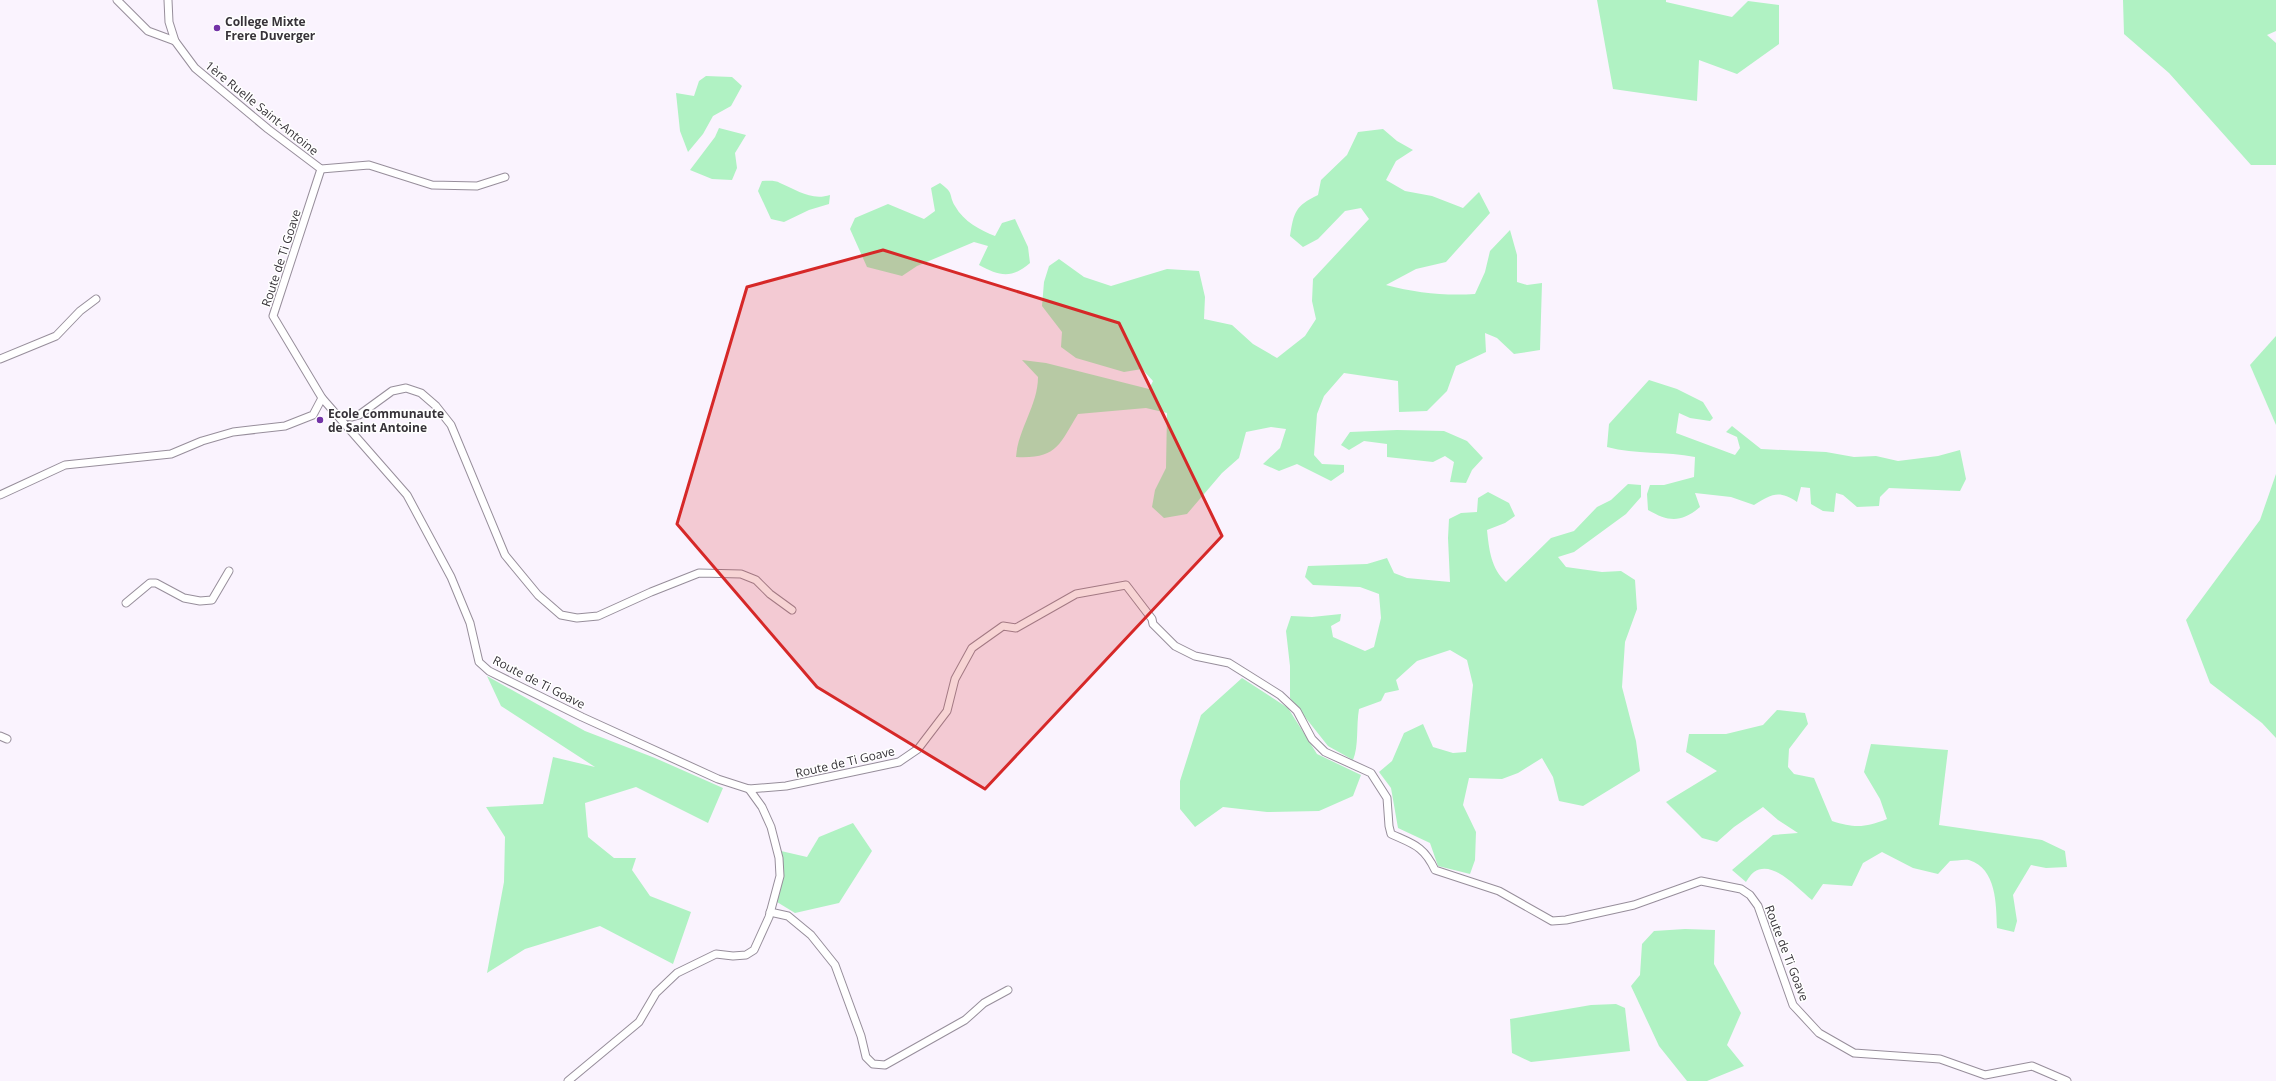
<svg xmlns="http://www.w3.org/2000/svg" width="2276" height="1081" font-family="'Open Sans',sans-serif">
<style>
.green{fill:#b0f2c3}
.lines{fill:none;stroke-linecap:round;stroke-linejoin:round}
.minor-casing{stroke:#978e9b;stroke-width:9}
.minor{stroke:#fff;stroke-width:7}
.marked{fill:#d62828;fill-opacity:0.2;stroke:#d62828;stroke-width:3;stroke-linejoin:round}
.poi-dot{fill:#7332a7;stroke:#fff;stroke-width:1.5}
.labels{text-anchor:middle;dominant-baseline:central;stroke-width:3;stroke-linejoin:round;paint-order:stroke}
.poi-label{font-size:12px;font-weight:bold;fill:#373339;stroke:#fff;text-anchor:start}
.street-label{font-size:12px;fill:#373339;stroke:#fff}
</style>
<rect width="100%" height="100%" fill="#faf3fe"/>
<g class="green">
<path d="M1597,0H1666V2L1732,17L1748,1L1779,5V44L1737,74L1699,60L1697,101L1613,89Z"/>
<path d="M2123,0H2276V31L2267,35L2276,43V165H2251L2169,73L2124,34Z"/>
<path d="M706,76L732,77L742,86L731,106L713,116L703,134L688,152L680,131L676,93L694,96L699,81Z"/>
<path d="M719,128L746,135L735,153L737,168L732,180L712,179L690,170L715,137Z"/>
<path d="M1383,129L1397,141L1413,150L1396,161L1386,180L1405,191L1432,196L1463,208L1479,192L1490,213L1446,262L1416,269L1386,285C1416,293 1445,296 1475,294L1485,272L1490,251L1510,230L1517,255V282L1527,285L1542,283L1540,350L1514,354L1497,338L1485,333L1486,352L1456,366L1447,391L1427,411L1399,412L1398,381L1344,373L1324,396L1317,414L1314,455L1322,464L1344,465V472L1331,481L1297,464L1279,471L1263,464L1280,448L1286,429L1271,427L1246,432L1239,458L1222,473L1187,514L1164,518L1152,507L1155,490L1166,468L1167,413L1146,408L1078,414C1059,445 1057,459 1016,457C1018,429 1038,405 1038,377L1022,360L1046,363L1149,389L1153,381L1142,369L1124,372L1076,358L1061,347L1062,332L1042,306L1044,282L1049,266L1059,259L1084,277L1111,286L1167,269L1199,271L1205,297L1204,319L1232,325L1253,344L1277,358L1305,336L1316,319L1312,301L1313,279L1369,219L1361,208L1345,211L1318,239L1303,247L1290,236C1294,212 1295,206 1318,195L1321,180L1347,155L1358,132Z"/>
<path d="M762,181C768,181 775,180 780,183C797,190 811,201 830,195L829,204L809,210L784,222L771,219L758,191Z"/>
<path d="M940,183C955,194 948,194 955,206C964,222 980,230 995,236L1002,223L1015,219L1028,247L1030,263C1012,279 999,276 979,265L988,246L974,242L917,266L902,276L867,267L850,229L855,218L888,204L924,219L935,211L931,188Z"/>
<path d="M2276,336V425L2250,365Z"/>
<path d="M1649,380L1677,389L1703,402L1713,418L1710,421L1690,418L1679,413L1676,433L1735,455L1740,448L1737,437L1726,432L1732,426L1761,449L1826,452L1854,457L1876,456L1898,461L1938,456L1960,450L1966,479L1960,491L1889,488L1880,497L1879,506L1857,507L1843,495L1836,493L1834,512L1823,511L1811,504L1810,488L1801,487L1797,502C1778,489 1771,495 1754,505L1731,497L1695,493L1700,507C1681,523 1669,522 1648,510L1647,494L1650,485H1664L1694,477L1695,457C1666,451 1636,455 1607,447L1609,424Z"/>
<path d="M1397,430L1444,431L1467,441L1483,458L1472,470L1466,483L1450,482L1454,462L1445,456L1433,462L1387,457V444L1364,441L1349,450L1341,445L1350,432Z"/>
<path d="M2276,474V738L2262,723L2210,683L2186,620L2260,520Z"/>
<path d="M1628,484L1641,485V497L1626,514L1574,552L1558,557L1566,567L1602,572L1621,571L1635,580L1637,609L1625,642L1622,687L1636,741L1640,771L1583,806L1559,801L1553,777L1542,758L1518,773L1502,779L1469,778L1463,805L1476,832L1475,860L1470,874L1438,866L1430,843L1398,828L1391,788L1379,772L1392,761L1404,733L1423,724L1433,747L1453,753L1466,752L1473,685L1467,660L1450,650L1417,661L1396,680L1399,690L1385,693L1381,701L1359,709C1356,726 1359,746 1353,760L1328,746L1290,698V666L1286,631L1291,616L1312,617L1341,614L1340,621L1331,626L1333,637L1365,651L1374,647L1381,618L1379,594L1360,587L1313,585L1305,577L1308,566L1367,564L1387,558L1394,573L1407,578L1450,582L1448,538L1449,519L1461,513L1477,512L1478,498L1488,492L1509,503L1515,516L1505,523L1487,530C1489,549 1491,569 1506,582L1551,538L1574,531L1597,507L1611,500Z"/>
<path d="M487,676L585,731L655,758L723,788L708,823L636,787L585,803L588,837L614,858H636L632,870L650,896L691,912L673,964L600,926L525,949L487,973L504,882L505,837L486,807L543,804L553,757L595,767L501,706Z"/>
<path d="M1242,678L1288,708L1317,754L1361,775L1353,796L1319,811L1267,812L1223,807L1195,827L1180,809V781L1201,715Z"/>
<path d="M1777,710L1805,713L1808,724L1789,749L1788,767L1794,774L1814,778L1832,821C1854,828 1865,828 1887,819L1880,799L1864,772L1871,744L1948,750L1939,825L2042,840L2065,851L2067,867L2046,868L2031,865L2013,895L2017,921L2014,932L1997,928C1996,904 1997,869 1969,860C1964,859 1955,861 1950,861L1938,874L1913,868L1882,852L1863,863L1852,886L1823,884L1812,900C1798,889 1773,859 1754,872C1751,874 1748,879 1746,882L1732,870L1773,835L1798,833L1778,820L1763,807L1734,827L1717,842L1702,838L1666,802L1717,771L1686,752L1689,734H1726L1763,725Z"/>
<path d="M853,823L872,851L839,903L795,913L777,902L781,851L807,857L819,837Z"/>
<path d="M1685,929L1715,930L1714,964L1741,1013L1727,1045L1744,1066L1707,1081H1687L1659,1046L1631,986L1640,975L1642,944L1654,931Z"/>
<path d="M1616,1004L1625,1008L1630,1051L1531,1062L1512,1053L1510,1019L1591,1005Z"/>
</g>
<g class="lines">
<g class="minor-casing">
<g id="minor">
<path d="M117,0L148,31L175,41"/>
<path d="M168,0L169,22L175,41L195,68L268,129L321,169L369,165L432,185L477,186L505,177"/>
<path d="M321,169L273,316L322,398L407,495L451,577L470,623L479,662L489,671L582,717L718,779L749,789L786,786L899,762L918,749L947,711L955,679L972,648L1003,626L1016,628L1076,594L1126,585L1152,619L1153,624L1175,646L1195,656L1229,663L1280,695L1297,711L1312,739L1325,752L1371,773L1387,798L1389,826L1391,834C1413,844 1424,846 1435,870L1499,891L1552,921L1566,920L1634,905L1701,881L1741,889L1750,895L1758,906L1793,1005L1819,1033L1854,1053L1940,1059L1985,1075L2032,1066L2067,1081"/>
<path d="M0,359L56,336L80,311L96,299"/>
<path d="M337,415L352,417L359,415L392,391L406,388L421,393L436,406L451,425L505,555L538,595L561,615L577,618L598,616L651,592L699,573L741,574L756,580L770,594L792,610"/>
<path d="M0,495L65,465L171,454L202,441L233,432L285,426L313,415L322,398"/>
<path d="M126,603L150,583H156L184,598L200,601L212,600L229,571"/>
<path d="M0,736L7,739"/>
<path d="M770,912L788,916L811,935L835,965L861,1036L866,1057L873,1064L885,1065L965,1020L984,1003L1008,990"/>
<path d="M568,1081L639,1022L656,993L677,973L716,954L733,956L746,955L754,950L769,917L780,876L779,858L771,827L762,807L749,789"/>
</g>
</g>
<use href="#minor" class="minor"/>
</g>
<path class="marked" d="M883,250L1119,323L1222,536L985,789L817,687L677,524L747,287Z"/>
<g class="poi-dot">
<circle cx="217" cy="28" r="4"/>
<circle cx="320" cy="420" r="4"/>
</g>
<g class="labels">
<g class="poi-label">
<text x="225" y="21">College Mixte<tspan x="225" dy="14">Frere Duverger</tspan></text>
<text x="328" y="413">Ecole Communaute<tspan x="328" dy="14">de Saint Antoine</tspan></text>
</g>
<g class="street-label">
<text transform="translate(262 108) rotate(39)">1ère Ruelle Saint-Antoine</text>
<text transform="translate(281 258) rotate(-72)">Route de Ti Goave</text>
<text transform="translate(539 682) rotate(27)">Route de Ti Goave</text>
<text transform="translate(845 762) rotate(-13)">Route de Ti Goave</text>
<text transform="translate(1787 953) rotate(69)">Route de Ti Goave</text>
</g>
</g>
</svg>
